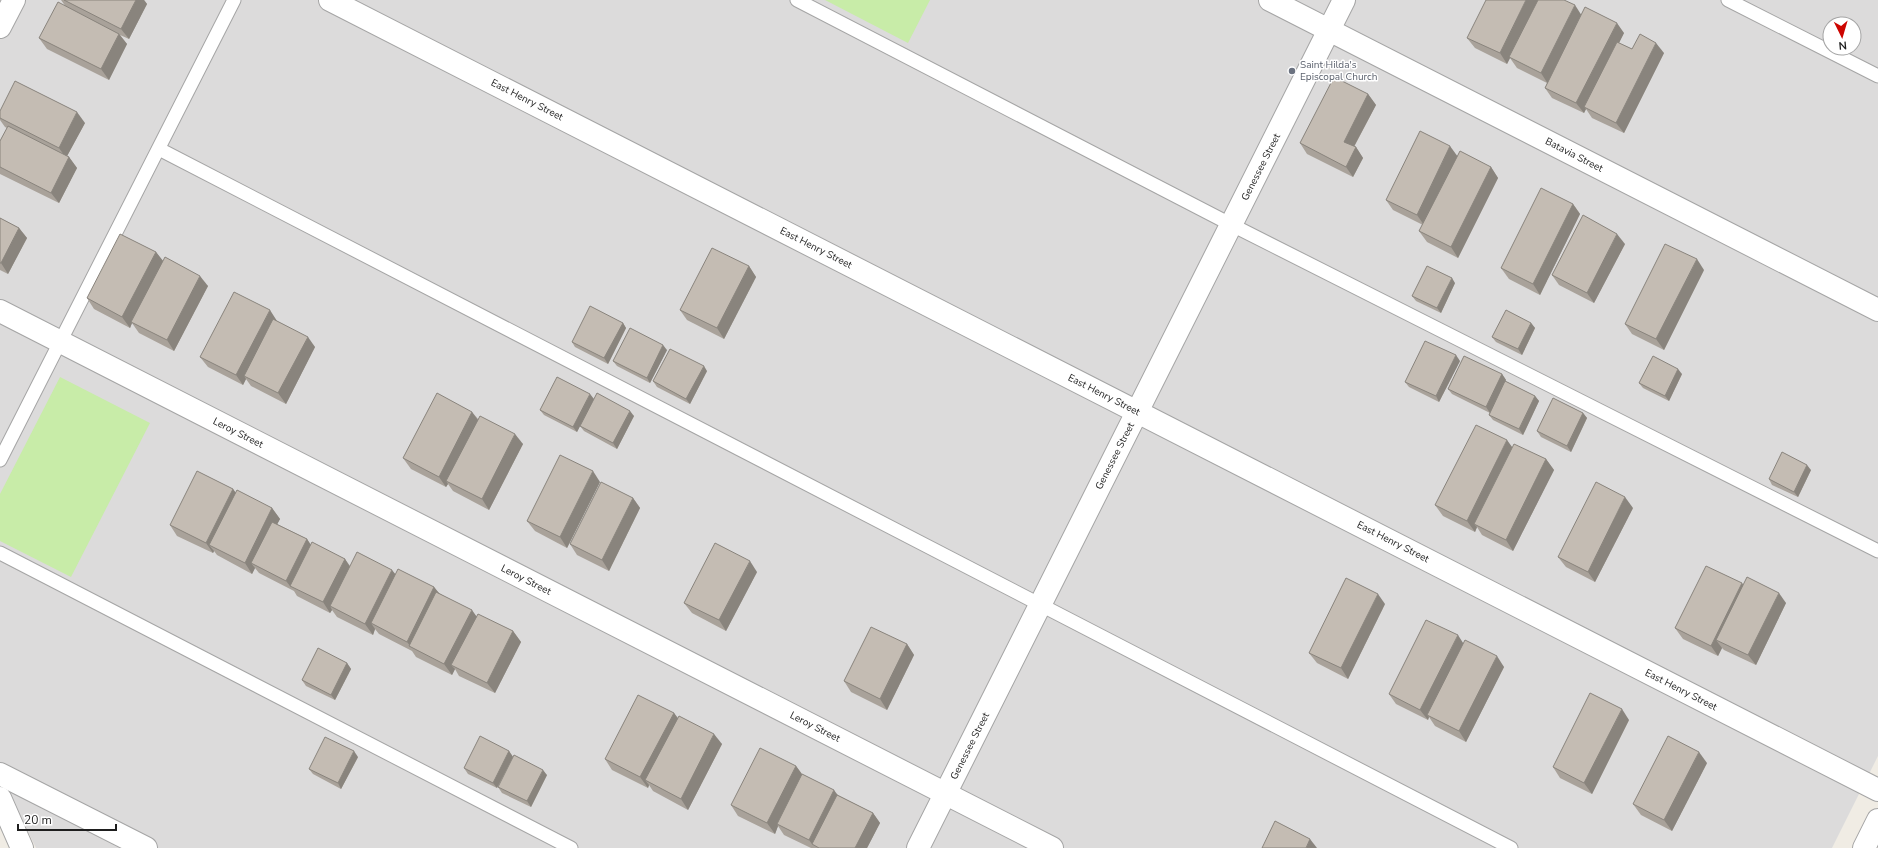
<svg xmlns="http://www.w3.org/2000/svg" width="1878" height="848" font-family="'Nunito Sans',sans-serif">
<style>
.residential{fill:#dcdbdb;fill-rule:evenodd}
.grass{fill:#c8eca8}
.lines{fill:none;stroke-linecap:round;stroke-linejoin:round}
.service-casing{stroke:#a5a5a5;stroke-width:15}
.minor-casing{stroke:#a5a5a5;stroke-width:24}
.service{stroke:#fff;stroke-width:13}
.minor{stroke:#fff;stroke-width:22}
.wall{fill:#a9a29a}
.shaded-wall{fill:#89847d}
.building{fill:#c4bcb3;stroke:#89847d}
.worship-dot{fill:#6b7280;stroke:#fff;stroke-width:1.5}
.labels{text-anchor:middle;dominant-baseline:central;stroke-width:3;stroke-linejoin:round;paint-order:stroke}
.worship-label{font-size:10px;fill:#5b616d;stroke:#fff;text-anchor:start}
.street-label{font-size:10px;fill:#1e1e1e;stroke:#fff}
</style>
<rect width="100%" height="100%" fill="#f0ece4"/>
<path class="residential" d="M0,0H1878V756L1832,848H36L0,775ZM1830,24H1854V48H1830Z"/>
<g class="grass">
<path d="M825,0H930L908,43Z"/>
<path d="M60,377L150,423L71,577L0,541V494Z"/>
</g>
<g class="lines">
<g class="service-casing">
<g id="service">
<path d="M797,0L1232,225L1878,551"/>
<path d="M1728,0L1878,76"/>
<path d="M159,149L1511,848"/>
<path d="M0,460L234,0"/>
<path d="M0,553L571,848"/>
</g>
</g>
<g class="minor-casing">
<g id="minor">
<path d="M330,0L1878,790"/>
<path d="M1270,0L1878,310"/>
<path d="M0,27L14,0"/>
<path d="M0,311L1052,848"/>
<path d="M0,774L146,848"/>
<path d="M0,798L22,848"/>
<path d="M918,848L1344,0"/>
<path d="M1864,848L1878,820"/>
</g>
</g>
<use href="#service" class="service"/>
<use href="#minor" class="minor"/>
</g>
<g class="wall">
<path d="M61,0H144L147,4L129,39L120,35L127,44L109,80L47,49L39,38L66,7Z"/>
<path d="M1581,15L1624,33L1619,43L1632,49L1664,53L1624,133L1592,118L1586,109L1584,113L1552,98L1545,88L1547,83L1517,68L1510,58L1507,64L1475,48L1467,38Z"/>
<path d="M1368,94L1376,105L1354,147H1356L1363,158L1353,177L1307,154L1300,143Z"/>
<path d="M0,111L85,123L67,156L69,157L77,168L59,203L0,174V141L7,128L5,127L0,120Z"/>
<path d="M1457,156L1491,167L1498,178L1458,258L1427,242L1419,231L1423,225L1393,210L1386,200Z"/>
<path d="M1573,204L1580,214L1540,295L1509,279L1501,268Z"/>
<path d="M0,218L19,228L27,238L8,274L0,270Z"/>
<path d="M1625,244L1594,303L1559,285L1552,275Z"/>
<path d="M156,252L163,262L208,286L174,351L139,333L132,323L130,328L94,309L87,298Z"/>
<path d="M749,266L756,277L724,339L687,320L680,310Z"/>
<path d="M1704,270L1664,350L1632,334L1625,324Z"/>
<path d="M1455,283L1441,313L1416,301L1412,296Z"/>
<path d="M277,321L315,347L286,404L251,386L246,379L243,385L208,367L200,357Z"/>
<path d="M623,323L626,328L608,364L575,347L572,342Z"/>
<path d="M1531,323L1535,328L1522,355L1496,342L1492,337Z"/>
<path d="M667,350L650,383L617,366L613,361Z"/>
<path d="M1460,361L1439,402L1409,387L1405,382Z"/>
<path d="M707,371L690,404L657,387L653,381Z"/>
<path d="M1502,374L1506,380L1505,381L1535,396L1539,401L1523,435L1493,420L1489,415L1490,413L1452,394L1448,389Z"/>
<path d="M1682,374L1669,401L1643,388L1639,383Z"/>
<path d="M594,399L634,416L617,449L584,431L580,426L577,432L544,415L540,410Z"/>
<path d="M472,412L478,419L523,444L489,510L453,491L448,484L446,487L411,469L403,458Z"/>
<path d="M1583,413L1587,418L1571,452L1541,437L1537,431Z"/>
<path d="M1512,448L1546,459L1554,470L1513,551L1482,535L1477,527L1475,532L1443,516L1435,505Z"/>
<path d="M1811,470L1798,497L1772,485L1769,479Z"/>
<path d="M600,482L567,548L535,531L527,521Z"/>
<path d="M233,489L236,493L272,508L280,519L277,524L307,539L311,545L345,559L350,566L396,574L434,587L439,593L476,616L513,631L521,642L495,693L459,676L455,669L452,675L416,657L412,651L379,634L375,629L373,635L337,617L332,610L330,613L297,596L294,591L259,573L255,568L252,574L217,555L214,551L213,553L177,536L170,525Z"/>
<path d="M633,498L640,508L609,571L577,555L570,544Z"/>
<path d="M1633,508L1595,582L1566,567L1558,557Z"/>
<path d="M757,572L726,631L692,613L684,603Z"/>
<path d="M1743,585L1786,603L1756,665L1724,650L1722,648L1718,656L1683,639L1675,628Z"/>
<path d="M1385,604L1348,679L1317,663L1309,653Z"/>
<path d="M1463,643L1504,667L1466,742L1435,726L1429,717L1428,720L1396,704L1389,694Z"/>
<path d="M907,644L914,655L887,710L851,692L844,681Z"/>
<path d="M347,663L351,669L335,700L306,686L302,680Z"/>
<path d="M674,713L678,718L722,744L688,810L653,791L649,785L648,788L612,770L605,759Z"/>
<path d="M1629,720L1592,794L1560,778L1553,767Z"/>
<path d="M509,751L513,757L497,788L468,774L464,768Z"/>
<path d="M358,757L341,789L313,774L309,769Z"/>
<path d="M1707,763L1672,831L1641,815L1633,804Z"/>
<path d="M796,766L802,774L838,795L873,813L880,823L867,848H811L784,835L778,826L775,834L738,816L731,805Z"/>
<path d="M547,775L531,807L502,793L498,787Z"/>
</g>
<g class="shaded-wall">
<path d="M136,0H144L147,4L129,39L121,29Z"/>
<path d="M1526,0H1539L1507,64L1500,53Z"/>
<path d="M1575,5L1582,16L1548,84L1541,73Z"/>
<path d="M1617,23L1624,33L1586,108L1584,107L1586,109L1584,113L1576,103Z"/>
<path d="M119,34L127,44L109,80L101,69Z"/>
<path d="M1656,43L1664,53L1624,133L1616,123Z"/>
<path d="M1368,94L1376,105L1351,152L1344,142Z"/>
<path d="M77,112L85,123L66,158L59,148Z"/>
<path d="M1450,146L1458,157L1424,225L1417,215Z"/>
<path d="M1356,147L1363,158L1353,177L1346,167Z"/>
<path d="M69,157L77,168L59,203L51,193Z"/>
<path d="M1491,167L1498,178L1458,258L1451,247Z"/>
<path d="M1573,204L1580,214L1540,295L1533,284Z"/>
<path d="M19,228L27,238L8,274L1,263Z"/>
<path d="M1617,234L1625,244L1594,303L1587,293Z"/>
<path d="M156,252L164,262L131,322L132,323L130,328L122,317Z"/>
<path d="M1697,259L1704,270L1664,350L1656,339Z"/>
<path d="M749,266L756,277L724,339L717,328Z"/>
<path d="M200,276L208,286L174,351L167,340Z"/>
<path d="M1452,278L1455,283L1441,313L1437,308Z"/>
<path d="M270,310L277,321L244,376L246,379L243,385L236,375Z"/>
<path d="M623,323L626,328L608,364L604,358Z"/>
<path d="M1531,323L1535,328L1522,355L1518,349Z"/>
<path d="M308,337L315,347L286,404L278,393Z"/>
<path d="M663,345L667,350L650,383L647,378Z"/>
<path d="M1456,355L1460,361L1439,402L1436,396Z"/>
<path d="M704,366L707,371L690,404L686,399Z"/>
<path d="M1678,369L1682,374L1669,401L1665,396Z"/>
<path d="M1502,374L1506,380L1490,413L1486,407Z"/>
<path d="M590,394L594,399L577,432L573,427Z"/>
<path d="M1535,396L1539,401L1523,435L1519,429Z"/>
<path d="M630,411L634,416L617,449L613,443Z"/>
<path d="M472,412L480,423L446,481L448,484L446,487L439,477Z"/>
<path d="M1583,413L1587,418L1571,452L1567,446Z"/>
<path d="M515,434L523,444L489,510L482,499Z"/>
<path d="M1507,440L1515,451L1474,524L1477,527L1475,532L1467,521Z"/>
<path d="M1546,459L1554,470L1513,551L1506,540Z"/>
<path d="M1807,465L1811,470L1798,497L1794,492Z"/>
<path d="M593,471L600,482L567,548L560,537Z"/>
<path d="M233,489L240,499L209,545L214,551L213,553L206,543Z"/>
<path d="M1625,497L1633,508L1595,582L1588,572Z"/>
<path d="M633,498L640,508L609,571L602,560Z"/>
<path d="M272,508L280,519L256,565L251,563L255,568L252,574L245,563Z"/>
<path d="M307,539L314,550L290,586L294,591L286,581Z"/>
<path d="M345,559L352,570L330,606L332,610L330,613L323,602Z"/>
<path d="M750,561L757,572L726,631L719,620Z"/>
<path d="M392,570L400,580L371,623L375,629L373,635L365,624Z"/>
<path d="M1742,583L1749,593L1716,640L1722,648L1718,656L1711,646Z"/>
<path d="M434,587L442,597L411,647L407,642Z"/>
<path d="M1779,593L1786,603L1756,665L1748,655Z"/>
<path d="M1378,594L1385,604L1348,679L1341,668Z"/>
<path d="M472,610L479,620L451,665L455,669L452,675L444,664Z"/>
<path d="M513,631L521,642L495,693L487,683Z"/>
<path d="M1458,635L1465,646L1427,715L1429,717L1428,720L1420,710Z"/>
<path d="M907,644L914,655L887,710L880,699Z"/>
<path d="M1497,656L1504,667L1466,742L1459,731Z"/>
<path d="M347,663L351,669L335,700L331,695Z"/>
<path d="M1622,709L1629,720L1592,794L1584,783Z"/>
<path d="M674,713L681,723L645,780L649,785L648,788L640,777Z"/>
<path d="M714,734L722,744L688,810L681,799Z"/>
<path d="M354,751L358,757L341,789L338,783Z"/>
<path d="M509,751L513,757L497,788L493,783Z"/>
<path d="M1699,752L1707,763L1672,831L1664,820Z"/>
<path d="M796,766L804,777L777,824L778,826L775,834L767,823Z"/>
<path d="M543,770L547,775L531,807L527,801Z"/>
<path d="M834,790L842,801L812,844L809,840Z"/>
<path d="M873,813L880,823L867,848H855Z"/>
<path d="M1310,839L1317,848H1306Z"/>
</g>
<g class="building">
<path d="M64,0H136L121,29Z"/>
<path d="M1486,0H1526L1500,53L1467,38Z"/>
<path d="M1538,0H1564L1575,5L1541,73L1509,57Z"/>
<path d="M58,2L119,34L101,69L39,38Z"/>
<path d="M1585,7L1617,23L1576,103L1545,88Z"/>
<path d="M1640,34L1656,43L1616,123L1584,107L1617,42L1632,49Z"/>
<path d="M1334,77L1368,94L1344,142L1356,147L1346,167L1300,143Z"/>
<path d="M15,81L77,112L59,148L0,118V111Z"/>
<path d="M8,126L69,157L51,193L0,167V141Z"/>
<path d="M1420,131L1450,146L1417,215L1386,200Z"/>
<path d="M1460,151L1491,167L1451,247L1419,231Z"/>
<path d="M1541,188L1573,204L1533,284L1501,268Z"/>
<path d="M1583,215L1617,234L1587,293L1552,275Z"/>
<path d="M0,218L19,228L1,263H0Z"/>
<path d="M120,234L156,252L122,317L87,298Z"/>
<path d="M1665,244L1697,259L1656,339L1625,324Z"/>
<path d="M712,248L749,266L717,328L680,310Z"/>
<path d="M165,257L200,276L167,340L131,322Z"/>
<path d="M1427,266L1452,278L1437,308L1412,296Z"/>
<path d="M234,292L270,310L236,375L200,357Z"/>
<path d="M590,306L623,323L604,358L572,342Z"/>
<path d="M1506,310L1531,323L1518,349L1492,337Z"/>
<path d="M273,319L308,337L278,393L244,376Z"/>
<path d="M630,328L663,345L647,378L613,361Z"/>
<path d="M1425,341L1456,355L1436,396L1405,382Z"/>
<path d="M670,349L704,366L686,399L653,381Z"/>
<path d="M1464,356L1502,374L1486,407L1448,389Z"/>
<path d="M1653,356L1678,369L1665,396L1639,383Z"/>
<path d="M557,377L590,394L573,427L540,410Z"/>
<path d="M1505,381L1535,396L1519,429L1489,415Z"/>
<path d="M437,393L472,412L439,477L403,458Z"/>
<path d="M597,393L630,411L613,443L580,426Z"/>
<path d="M1553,398L1583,413L1567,446L1537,431Z"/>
<path d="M480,416L515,434L482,499L446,481Z"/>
<path d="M1476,425L1507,440L1467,521L1435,505Z"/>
<path d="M1514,444L1546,459L1506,540L1474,524Z"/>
<path d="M1782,452L1807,465L1794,492L1769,479Z"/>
<path d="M560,455L593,471L560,537L527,521Z"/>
<path d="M197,471L233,489L206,543L170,525Z"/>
<path d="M601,482L633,498L602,560L570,544Z"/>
<path d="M1596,482L1625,497L1588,572L1558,557Z"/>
<path d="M237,490L272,508L245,563L209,545Z"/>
<path d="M272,522L307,539L286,581L251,563Z"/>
<path d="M312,542L345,559L323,602L290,586Z"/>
<path d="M715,543L750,561L719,620L684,603Z"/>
<path d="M357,552L392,570L365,624L330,606Z"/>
<path d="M1706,566L1742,583L1711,646L1675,628Z"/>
<path d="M398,569L434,587L407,642L371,623Z"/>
<path d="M1747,577L1779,593L1748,655L1716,640Z"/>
<path d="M1346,578L1378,594L1341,668L1309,653Z"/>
<path d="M436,592L472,610L444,664L409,646Z"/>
<path d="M478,614L513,631L487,683L451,665Z"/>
<path d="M1426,620L1458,635L1420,710L1389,694Z"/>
<path d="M871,627L907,644L880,699L844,681Z"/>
<path d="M1465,640L1497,656L1459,731L1427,715Z"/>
<path d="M318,648L347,663L331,695L302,680Z"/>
<path d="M1590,693L1622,709L1584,783L1553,767Z"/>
<path d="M638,695L674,713L640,777L605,759Z"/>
<path d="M679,716L714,734L681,799L645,780Z"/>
<path d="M480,736L509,751L493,783L464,768Z"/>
<path d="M1668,736L1699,752L1664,820L1633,804Z"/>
<path d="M325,737L354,751L338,783L309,769Z"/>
<path d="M760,748L796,766L767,823L731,805Z"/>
<path d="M514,755L543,770L527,801L498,787Z"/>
<path d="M802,774L834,790L809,840L777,824Z"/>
<path d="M837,795L873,813L855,848H819L812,844Z"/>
<path d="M1275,821L1310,839L1306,848H1262Z"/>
</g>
<circle class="worship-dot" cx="1292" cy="71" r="4"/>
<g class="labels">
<g class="worship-label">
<text x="1300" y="65">Saint Hilda's<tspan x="1300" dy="12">Episcopal Church</tspan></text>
</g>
<g class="street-label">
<text transform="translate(527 100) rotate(27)">East Henry Street</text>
<text transform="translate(1574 155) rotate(27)">Batavia Street</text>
<text transform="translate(1261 167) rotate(-63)">Genessee Street</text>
<text transform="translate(816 248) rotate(27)">East Henry Street</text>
<text transform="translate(1104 395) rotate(27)">East Henry Street</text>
<text transform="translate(238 433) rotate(27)">Leroy Street</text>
<text transform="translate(1115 456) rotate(-63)">Genessee Street</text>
<text transform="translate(1393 542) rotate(27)">East Henry Street</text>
<text transform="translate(526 580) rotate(27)">Leroy Street</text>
<text transform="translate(1681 690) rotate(27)">East Henry Street</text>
<text transform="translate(815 727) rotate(27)">Leroy Street</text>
<text transform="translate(970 746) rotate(-63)">Genessee Street</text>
</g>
</g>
<g transform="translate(1842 36) rotate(175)"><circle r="19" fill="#ffffff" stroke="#a5a5a5"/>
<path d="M0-3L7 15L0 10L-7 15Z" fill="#cd0500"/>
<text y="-6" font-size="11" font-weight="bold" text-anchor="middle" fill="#1e1e1e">N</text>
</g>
<path d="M18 824v6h98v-6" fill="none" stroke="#1e1e1e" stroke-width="2"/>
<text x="24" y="824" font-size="12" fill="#1e1e1e" stroke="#ffffff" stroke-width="3" paint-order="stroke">20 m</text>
</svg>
